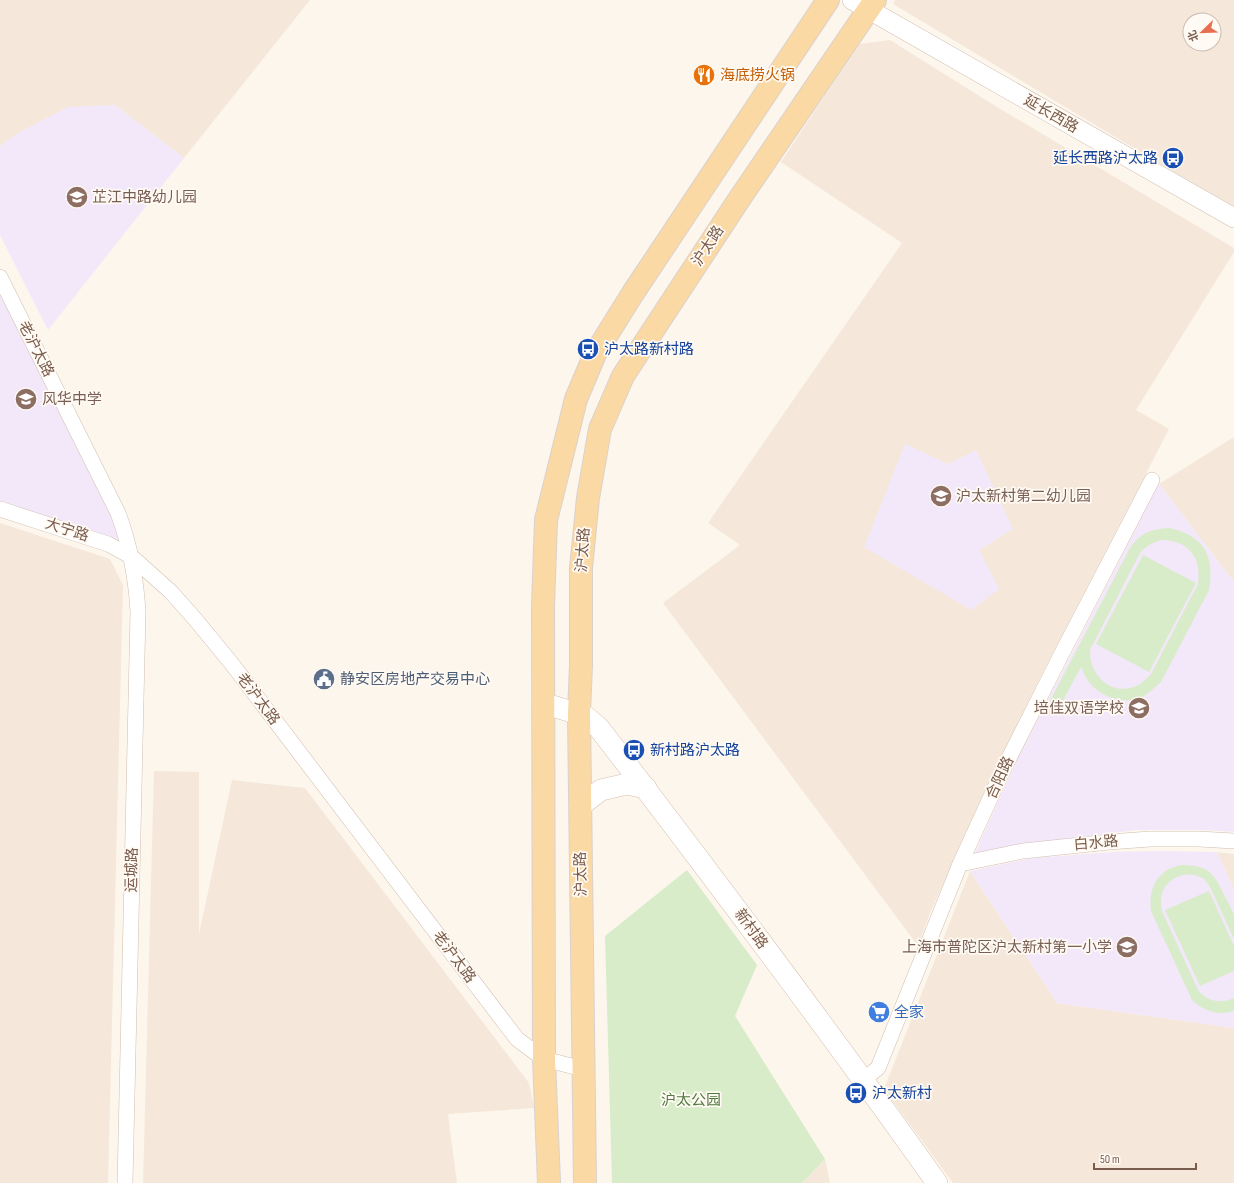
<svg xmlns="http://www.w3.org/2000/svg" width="1234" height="1183" font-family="'Sofia Sans Condensed','Noto Sans SC',sans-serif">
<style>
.residential{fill:#f5e8da;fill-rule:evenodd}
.education{fill:#f3e8fa}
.green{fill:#d8ecc9;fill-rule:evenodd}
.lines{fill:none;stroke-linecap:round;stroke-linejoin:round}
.minor-casing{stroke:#d1beb0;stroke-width:16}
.tertiary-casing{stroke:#d1beb0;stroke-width:20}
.secondary-casing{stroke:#d6c0b0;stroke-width:22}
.primary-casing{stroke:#dad1cd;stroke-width:24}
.minor{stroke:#fff;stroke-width:15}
.tertiary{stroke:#fff;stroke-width:19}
.secondary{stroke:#fff;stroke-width:21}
.primary{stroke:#fbd9a5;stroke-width:22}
.labels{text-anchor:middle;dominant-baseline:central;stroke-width:3.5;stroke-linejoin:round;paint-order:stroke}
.food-label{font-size:15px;fill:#c56008;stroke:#fffaf3;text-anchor:start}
.street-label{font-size:15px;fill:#7a5c4d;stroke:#fffaf3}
.transit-label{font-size:15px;fill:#164399;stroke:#fffaf3;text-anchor:start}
.education-label{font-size:15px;fill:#785e54;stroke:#fffaf3;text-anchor:start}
.service-label{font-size:15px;fill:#4e5e75;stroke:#fffaf3;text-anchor:start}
.shop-label{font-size:15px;fill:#366cbe;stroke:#fffaf3;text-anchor:start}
.park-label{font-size:15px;fill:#537a41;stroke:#fffaf3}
</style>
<rect width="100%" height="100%" fill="#fdf6ec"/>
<g class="residential">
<path d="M0,0H310L184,158L115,105L20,132L0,146Z"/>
<path d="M895,0H1234V208L893,4ZM1190,20H1214V44H1190Z"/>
<path d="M890,40L997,107L1234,248V252L1136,410L1169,429L1040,678L982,798L930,913L918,946L663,603L740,545L708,523L902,243L781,162L859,44Z"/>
<path d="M1234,437V582L1159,484Z"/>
<path d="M0,523L110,559L123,585L108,1183H0Z"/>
<path d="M154,771L199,772V934L232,780L305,788L529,1083L534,1108L448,1114L457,1183H143Z"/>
<path d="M1217,852L1234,854V890Z"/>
<path d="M970,871L1057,1003L1234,1028V1183H953L884,1089Z"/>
<path d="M825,1159L830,1183H802Z"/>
</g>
<g class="education">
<path d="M115,105L184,158L48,330L0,235V146L20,132L68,107Z"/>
<path d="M0,295L112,515L122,545L0,503Z"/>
<path d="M905,444L948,464L976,450L1013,529L979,550L999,589L971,610L864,547Z"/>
<path d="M1159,484L1234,582V832L1204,830H1136L1072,838L974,855L1015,764Z"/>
<path d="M1162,851L1217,852L1234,890V1028L1057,1003L970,871L1032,858L1114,852Z"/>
</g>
<g class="green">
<path d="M1169,528C1204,535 1215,556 1209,590L1161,682C1155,687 1150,692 1144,696C1123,706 1098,697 1086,678C1084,675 1083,670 1081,667L1059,708L1049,703L1130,548C1140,533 1151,529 1169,528ZM1161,540C1188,540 1202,557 1198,584L1151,674C1148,677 1144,681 1140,684C1114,699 1089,677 1090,650L1140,553C1146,546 1152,543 1161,540Z"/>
<path d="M1143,555L1196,583L1149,672L1096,644Z"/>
<path d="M1181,865C1209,865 1214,873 1225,897C1228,903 1233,910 1234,917C1234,924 1234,932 1234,939L1211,889C1209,886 1207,882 1204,879C1189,869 1168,876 1162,893C1160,899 1161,905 1162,911L1198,990C1208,1002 1221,1004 1234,998V1011C1218,1016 1204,1011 1192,1000L1151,911C1149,894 1153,878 1169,869C1173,867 1177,866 1181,865Z"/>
<path d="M687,870L757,965L735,1016L825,1159L802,1183H612L605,936Z"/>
<path d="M1209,891L1234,946V971L1200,986L1165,910Z"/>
</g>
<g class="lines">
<g class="minor-casing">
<g id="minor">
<path d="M0,277L118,513C130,545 136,577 138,612L125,1183"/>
<path d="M0,509L108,544L132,557L171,592L195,619L232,664L517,1039L544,1059L583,1069"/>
<path d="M960,864L1023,851L1109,842L1150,839H1199L1234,841"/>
<path d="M863,1080L878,1068L960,864L1005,766L1061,655L1152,480"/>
</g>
</g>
<g class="tertiary-casing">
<path id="tertiary" d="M852,0L1234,218"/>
</g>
<g class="secondary-casing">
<g id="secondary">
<path d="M543,703L585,716L599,728C714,878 828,1029 937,1183"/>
<path d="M580,806L601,790L627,784L646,788"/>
</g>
</g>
<g class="primary-casing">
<g id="primary">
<path d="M549,1183L544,1059L543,606L546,520L576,399L595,354L633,293L828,0"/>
<path d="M585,1183L579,713L581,665V568L588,498L600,429L623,376L740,198L875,0"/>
</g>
</g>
<use href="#minor" class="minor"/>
<use href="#tertiary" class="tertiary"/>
<use href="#secondary" class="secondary"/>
<use href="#primary" class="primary"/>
</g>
<defs>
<g id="restaurant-disc" transform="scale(1.15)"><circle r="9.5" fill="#e8710a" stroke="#fffaf3"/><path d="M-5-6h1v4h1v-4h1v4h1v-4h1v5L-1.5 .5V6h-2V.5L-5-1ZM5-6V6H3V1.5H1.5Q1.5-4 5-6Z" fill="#fff"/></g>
<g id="bus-disc" transform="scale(1.15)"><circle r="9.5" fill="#1a4fb4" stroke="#fffaf3"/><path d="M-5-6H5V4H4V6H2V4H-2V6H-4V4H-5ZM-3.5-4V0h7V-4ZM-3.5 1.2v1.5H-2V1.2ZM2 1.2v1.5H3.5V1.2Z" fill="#fff"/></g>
<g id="school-disc" transform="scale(1.15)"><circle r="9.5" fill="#8d6e63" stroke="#fffaf3"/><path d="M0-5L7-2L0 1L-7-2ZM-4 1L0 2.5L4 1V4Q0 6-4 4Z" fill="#fff"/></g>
<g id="civic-disc" transform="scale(1.15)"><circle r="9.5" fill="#5c6f8a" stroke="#fffaf3"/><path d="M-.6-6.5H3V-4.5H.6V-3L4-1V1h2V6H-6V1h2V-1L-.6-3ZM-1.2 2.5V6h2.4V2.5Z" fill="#fff"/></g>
<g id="supermarket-disc" transform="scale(1.15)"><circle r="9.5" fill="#3f7fe0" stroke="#fffaf3"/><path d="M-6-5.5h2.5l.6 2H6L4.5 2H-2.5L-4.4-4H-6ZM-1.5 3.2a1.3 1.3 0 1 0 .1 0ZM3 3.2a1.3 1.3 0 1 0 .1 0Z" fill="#fff"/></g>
</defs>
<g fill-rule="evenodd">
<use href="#restaurant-disc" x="704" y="75"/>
<use href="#bus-disc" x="1173" y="158"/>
<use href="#school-disc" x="77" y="197"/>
<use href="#bus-disc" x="588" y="349"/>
<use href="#school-disc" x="26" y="399"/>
<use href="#school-disc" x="941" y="496"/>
<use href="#civic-disc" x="324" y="679"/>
<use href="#school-disc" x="1139" y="708"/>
<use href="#bus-disc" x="634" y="750"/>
<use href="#school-disc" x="1127" y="947"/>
<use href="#supermarket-disc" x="879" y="1012"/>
<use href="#bus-disc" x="856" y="1093"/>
</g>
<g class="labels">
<g class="food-label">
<text x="720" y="75">海底捞火锅</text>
</g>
<g class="street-label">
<text transform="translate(1051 114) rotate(30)">延长西路</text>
<text transform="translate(708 246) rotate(-57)">沪太路</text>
<text transform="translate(36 349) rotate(63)">老沪太路</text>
<text transform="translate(67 530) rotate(18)">大宁路</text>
<text transform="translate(583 550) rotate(-86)">沪太路</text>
<text transform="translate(258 699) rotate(53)">老沪太路</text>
<text transform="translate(1000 778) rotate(-65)">合阳路</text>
<text transform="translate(1096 843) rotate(-5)">白水路</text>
<text transform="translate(132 870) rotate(-89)">运城路</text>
<text transform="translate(581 874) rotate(-91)">沪太路</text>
<text transform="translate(751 929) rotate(54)">新村路</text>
<text transform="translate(454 957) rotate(53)">老沪太路</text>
</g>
<g class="transit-label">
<text x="1158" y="158" text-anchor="end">延长西路沪太路</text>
<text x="604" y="349">沪太路新村路</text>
<text x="650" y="750">新村路沪太路</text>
<text x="872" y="1093">沪太新村</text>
</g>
<g class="education-label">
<text x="92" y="197">芷江中路幼儿园</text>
<text x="42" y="399">风华中学</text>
<text x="956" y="496">沪太新村第二幼儿园</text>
<text x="1124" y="708" text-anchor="end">培佳双语学校</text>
<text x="1112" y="947" text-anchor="end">上海市普陀区沪太新村第一小学</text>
</g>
<g class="service-label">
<text x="340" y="679">静安区房地产交易中心</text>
</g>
<g class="shop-label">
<text x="894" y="1012">全家</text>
</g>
<g class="park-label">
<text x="691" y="1100">沪太公园</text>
</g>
</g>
<g transform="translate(1202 32) rotate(247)"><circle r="19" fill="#fffaf3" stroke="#cabbb1"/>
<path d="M0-3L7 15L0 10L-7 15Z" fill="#e76f51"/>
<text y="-6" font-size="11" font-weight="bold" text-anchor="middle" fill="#7a5c4d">北</text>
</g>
<path d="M1094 1163v6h102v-6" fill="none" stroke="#7a5c4d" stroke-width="2"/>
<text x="1100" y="1163" font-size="12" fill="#7a5c4d" stroke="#fffaf3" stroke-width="3" paint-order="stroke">50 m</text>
</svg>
